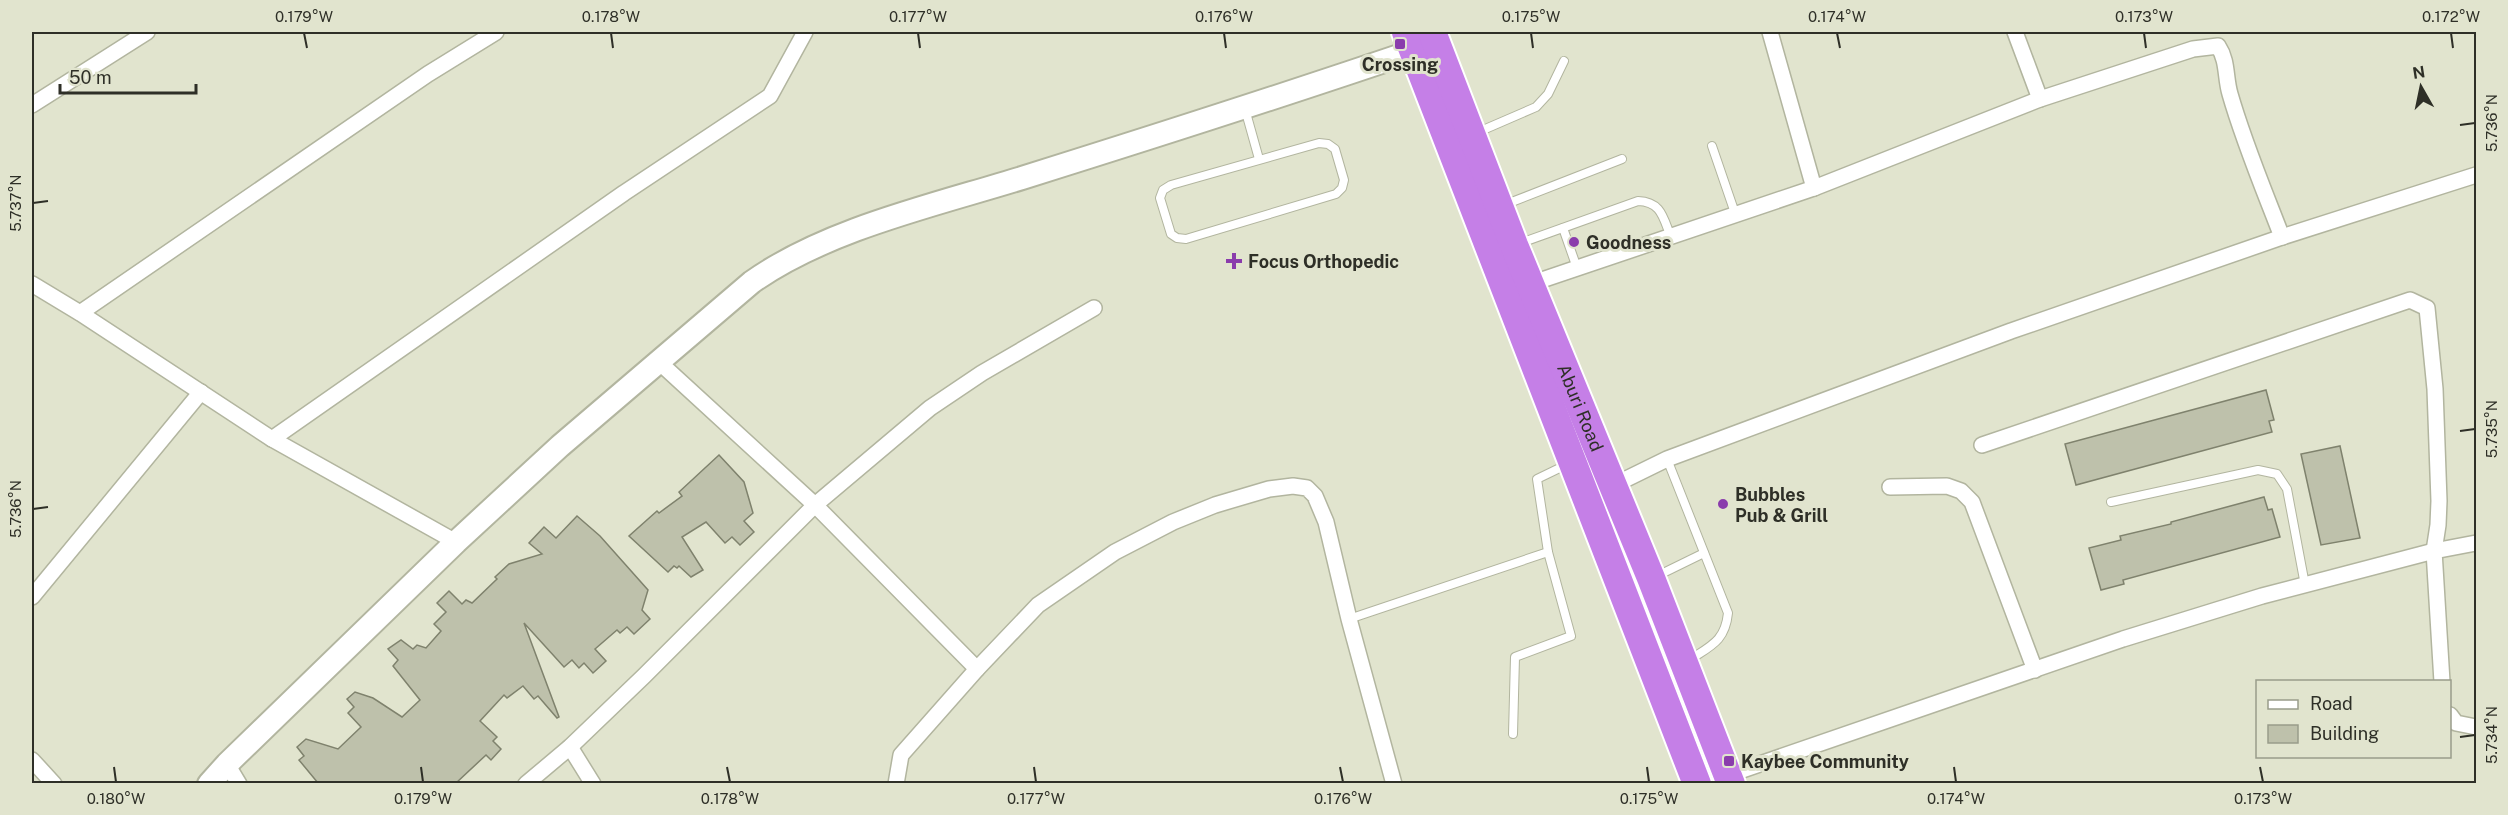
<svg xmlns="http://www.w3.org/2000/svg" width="2508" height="815" font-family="'Public Sans',sans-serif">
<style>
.building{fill:#bec1ab;stroke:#7f826d;stroke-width:1.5}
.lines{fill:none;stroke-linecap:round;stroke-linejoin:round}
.lane-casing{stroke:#b2b59f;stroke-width:10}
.street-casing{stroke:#b2b59f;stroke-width:18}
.secondary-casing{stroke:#b2b59f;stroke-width:26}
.highway-casing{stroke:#fff;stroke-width:32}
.lane{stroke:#fff;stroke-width:8}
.street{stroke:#fff;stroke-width:15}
.secondary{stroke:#fff;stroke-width:22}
.highway{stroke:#c57fe7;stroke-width:28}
.ticks{fill:none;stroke:#2e2f27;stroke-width:2}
.poi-dot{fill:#8a3cac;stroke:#e1e4ce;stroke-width:2}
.labels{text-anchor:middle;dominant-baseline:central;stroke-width:6;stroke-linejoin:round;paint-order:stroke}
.poi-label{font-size:18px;font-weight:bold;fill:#2e2f27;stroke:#e1e4ce;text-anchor:start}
.street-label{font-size:18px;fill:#2e2f27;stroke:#e1e4ce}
.neatline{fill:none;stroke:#2e2f27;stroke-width:2}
.ticks-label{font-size:15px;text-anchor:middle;fill:#2e2f27}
</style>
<rect width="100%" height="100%" fill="#e1e4ce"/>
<g class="building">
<path d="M2266,390L2274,420L2269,421L2272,432L2076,485L2065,444Z"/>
<path d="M2340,446L2360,538L2321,545L2301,454Z"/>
<path d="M719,455L744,482L753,513L744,521L754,532L740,545L732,537L725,543L706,522L682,537L703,570L691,577L679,566L677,568L674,566L668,572L629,536L657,511L659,513L682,496L679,492Z"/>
<path d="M2264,497L2268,510L2272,509L2280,537L2123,580L2124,584L2101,590L2089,548L2121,540L2120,536L2171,524V522Z"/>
<path d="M577,516L600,536L648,590L642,610L650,619L634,634L627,627L620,633L617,630L595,649L606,661L593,673L584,663L579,668L572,660L564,667L524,623L559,717L557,718L538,696L534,699L523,686L507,698L504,695L480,721L497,737L493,741L501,749L491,760L486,755L456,783H318L299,760L304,756L297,747L306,739L338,749L361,727L348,713L354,707L347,699L355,692L373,698L402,717L420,700L393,666L398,660L388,649L401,640L413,649L417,645L426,648L441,631L434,624L446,612L437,603L449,591L462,604L466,600L472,603L497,579L495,577L509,564L542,554L529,543L544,527L556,538Z"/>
</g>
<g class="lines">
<g class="lane-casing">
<g id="lane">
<path d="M1245,109L1259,159"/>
<path d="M1476,133L1536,107L1548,94L1564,61"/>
<path d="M1319,143L1328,144L1335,149L1344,180L1342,188L1336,194L1186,239L1177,238L1171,234L1160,198L1163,190L1171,185Z"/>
<path d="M1712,146L1736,216"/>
<path d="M1504,205L1622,159"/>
<path d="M1563,228L1577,268"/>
<path d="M1518,244L1638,201C1662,202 1663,218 1671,237"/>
<path d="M1667,459L1728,613C1725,642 1710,646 1688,661"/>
<path d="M2111,502L2258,470L2277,474L2287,489L2305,585"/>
<path d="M1657,576L1704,553"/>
<path d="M1349,619L1548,552"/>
<path d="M1513,734L1515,657L1571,636L1548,552L1537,479L1568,464"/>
</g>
</g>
<g class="street-casing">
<g id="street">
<path d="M1770,32L1814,188"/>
<path d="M2015,32L2040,99"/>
<path d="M32,105L147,32"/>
<path d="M32,284L80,313L272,439L456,542"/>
<path d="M1530,284L1814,188L2040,99L2193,49L2218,46C2228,61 2225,77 2230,94C2244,143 2264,190 2282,237"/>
<path d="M80,313L428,74L496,32"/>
<path d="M659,362L815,505L977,669"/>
<path d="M272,439L624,193L770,96L805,32"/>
<path d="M1982,445L2410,300L2427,308L2435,389L2439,501L2438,525L2434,551L2442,682"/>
<path d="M1614,485L1667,459L2011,331L2282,237L2476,175"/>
<path d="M1890,487L1947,486L1961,491L1972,502L2035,670"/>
<path d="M32,597L201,392"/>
<path d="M2450,715L2456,723L2476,727"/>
<path d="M570,747L593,784"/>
<path d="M32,760L54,784"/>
<path d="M227,764L239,784"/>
<path d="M1728,775L2123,639L2262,596L2434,551L2476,543"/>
<path d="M526,784L570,747L644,676L815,505L930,408L982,373L1094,308"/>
<path d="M896,784L901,755L977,669L1038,605L1115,552L1173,522L1215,505L1269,489L1293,486L1307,488L1315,496L1326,522L1349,619L1394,784"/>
</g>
</g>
<g class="secondary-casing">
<path id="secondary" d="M209,784L227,764L456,542L560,446L752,282C827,229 935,205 1022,178C1153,137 1284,95 1414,51"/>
</g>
<g class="highway-casing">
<g id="highway">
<path d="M1406,32L1697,784"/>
<path id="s1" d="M1432,32L1514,245L1651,578L1731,784"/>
</g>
</g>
<use href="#lane" class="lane"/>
<use href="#street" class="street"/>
<use href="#secondary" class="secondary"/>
<use href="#highway" class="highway"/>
</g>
<path class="ticks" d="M304,33L307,48M611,33L613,48M918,33L920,48M1224,33L1226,48M1531,33L1533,48M1837,33L1840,48M2144,33L2146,48M2451,33L2453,48M2460,125L2475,123M33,203L48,201M2460,431L2475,429M33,509L48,507M2460,737L2475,735M114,767L116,782M421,767L423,782M727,767L730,782M1034,767L1036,782M1340,767L1343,782M1647,767L1649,782M1954,767L1956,782M2260,767L2263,782"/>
<g class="poi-dot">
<rect x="1394" y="38" width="12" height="12" rx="3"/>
<circle cx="1574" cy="242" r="6"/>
<path d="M1231 252h6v6h6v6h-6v6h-6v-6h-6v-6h6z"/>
<circle cx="1723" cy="504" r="6"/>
<rect x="1723" y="755" width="12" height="12" rx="3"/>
</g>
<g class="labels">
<g class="poi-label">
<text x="1400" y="64" text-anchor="middle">Crossing</text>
<text x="1586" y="242">Goodness</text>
<text x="1248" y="261">Focus Orthopedic</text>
<text x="1735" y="494">Bubbles<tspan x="1735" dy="21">Pub &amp; Grill</tspan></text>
<text x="1741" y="761">Kaybee Community</text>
</g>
<g class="street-label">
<text stroke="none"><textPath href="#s1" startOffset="404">Aburi Road</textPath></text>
</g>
</g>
<rect width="2508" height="815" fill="none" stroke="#e1e4ce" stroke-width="66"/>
<rect x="2256" y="680" width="195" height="78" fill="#e1e4ce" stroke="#999c8b" stroke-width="1.5"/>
<rect x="2268" y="700" width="30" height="9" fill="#ffffff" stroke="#999c8b" stroke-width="1.5"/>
<text x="2310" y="710" font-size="18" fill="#2e2f27">Road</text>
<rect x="2268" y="725" width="30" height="18" fill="#bec1ab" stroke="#999c8b" stroke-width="1.5"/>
<text x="2310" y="740" font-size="18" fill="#2e2f27">Building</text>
<g transform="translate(2421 87) rotate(351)" stroke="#e1e4ce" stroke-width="4.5" paint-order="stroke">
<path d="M0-4.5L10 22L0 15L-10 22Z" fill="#2e2f27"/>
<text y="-9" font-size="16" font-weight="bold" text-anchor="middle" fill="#2e2f27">N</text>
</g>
<path d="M60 84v9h136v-9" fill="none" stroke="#2e2f27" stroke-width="3"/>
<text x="69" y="84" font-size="18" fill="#2e2f27" stroke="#e1e4ce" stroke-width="4.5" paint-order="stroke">50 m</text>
<rect x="33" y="33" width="2442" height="749" class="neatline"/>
<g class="ticks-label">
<text x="304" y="22">0.179°W</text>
<text x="611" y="22">0.178°W</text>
<text x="918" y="22">0.177°W</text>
<text x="1224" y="22">0.176°W</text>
<text x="1531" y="22">0.175°W</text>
<text x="1837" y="22">0.174°W</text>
<text x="2144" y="22">0.173°W</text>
<text x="2451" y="22">0.172°W</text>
<text transform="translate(2492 123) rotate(-90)" y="5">5.736°N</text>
<text transform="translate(16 203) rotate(-90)" y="5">5.737°N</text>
<text transform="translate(2492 429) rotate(-90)" y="5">5.735°N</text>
<text transform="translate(16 509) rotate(-90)" y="5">5.736°N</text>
<text transform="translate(2492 735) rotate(-90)" y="5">5.734°N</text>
<text x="116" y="804">0.180°W</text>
<text x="423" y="804">0.179°W</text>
<text x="730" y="804">0.178°W</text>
<text x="1036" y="804">0.177°W</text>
<text x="1343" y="804">0.176°W</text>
<text x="1649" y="804">0.175°W</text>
<text x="1956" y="804">0.174°W</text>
<text x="2263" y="804">0.173°W</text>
</g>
</svg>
